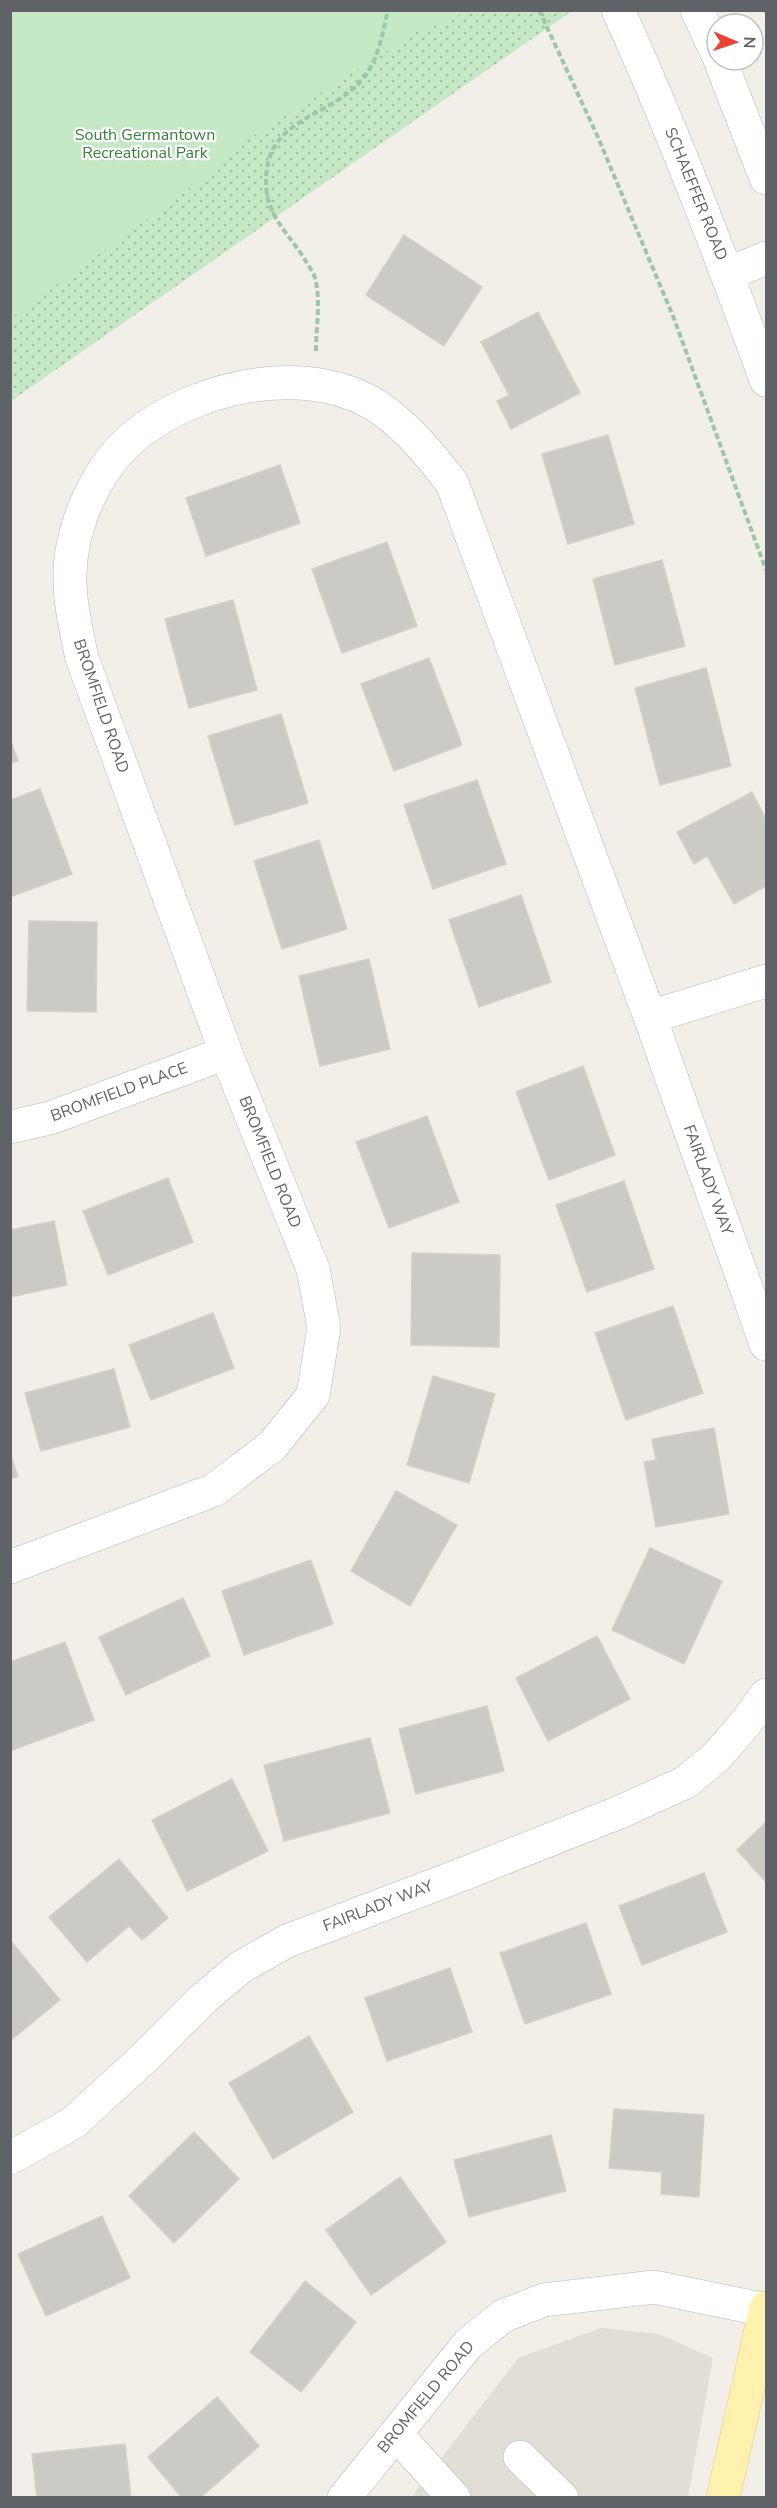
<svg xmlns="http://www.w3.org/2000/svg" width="777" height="2508" font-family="'Nunito Sans',sans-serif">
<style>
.education{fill:#e1ded6}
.park{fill:url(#park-dots)}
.pitch{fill:#c5e8c5}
.building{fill:#cccac5;stroke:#d6d1c6;stroke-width:1.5}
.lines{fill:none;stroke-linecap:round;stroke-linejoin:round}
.minor-casing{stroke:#b5b8bc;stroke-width:34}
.major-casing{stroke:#f2c960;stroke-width:34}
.path{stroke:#9cc7a9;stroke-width:4;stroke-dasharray:6 3;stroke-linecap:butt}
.minor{stroke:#fff;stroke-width:33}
.major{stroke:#fff2af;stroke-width:33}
.labels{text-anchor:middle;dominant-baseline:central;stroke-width:4.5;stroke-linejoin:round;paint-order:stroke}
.park-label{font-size:16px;fill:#348238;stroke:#fff}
.street-label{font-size:16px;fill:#5f6368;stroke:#fff}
</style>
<defs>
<pattern id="park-dots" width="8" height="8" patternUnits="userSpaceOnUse" patternTransform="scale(1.5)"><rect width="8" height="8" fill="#c5e8c5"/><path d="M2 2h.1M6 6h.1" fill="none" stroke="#a3c0a4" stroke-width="1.8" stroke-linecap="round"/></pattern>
</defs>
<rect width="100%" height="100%" fill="#f1efe8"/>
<path class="education" d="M601,2328L659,2334L713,2358L688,2497L411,2498L518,2358Z"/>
<path class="park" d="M11,11H572L11,401Z"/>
<path class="pitch" d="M11,10H471V11L420,30L247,140L219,167L11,318Z"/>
<g class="building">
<path d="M404,235L482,287L444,346L366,295Z"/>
<path d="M538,312L580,393L511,429L497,401L509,395L481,342Z"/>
<path d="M608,435L634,524L568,544L542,454Z"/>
<path d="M280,465L300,523L206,556L186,498Z"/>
<path d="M387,542L417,626L342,653L312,569Z"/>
<path d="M662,560L685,646L615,665L593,579Z"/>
<path d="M233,600L257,690L189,708L165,619Z"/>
<path d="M429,658L462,745L394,771L361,684Z"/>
<path d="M706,668L731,766L660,785L635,688Z"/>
<path d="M281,714L308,803L235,825L208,736Z"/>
<path d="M10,739L18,761L10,763Z"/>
<path d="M477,780L506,864L433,889L404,805Z"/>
<path d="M40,789L72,874L10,897V800Z"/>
<path d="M752,792L766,819V886L734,904L707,856L694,864L677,832Z"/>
<path d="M319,840L347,929L282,949L254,861Z"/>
<path d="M521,895L551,982L479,1007L449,920Z"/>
<path d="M29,921L97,922L96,1012L27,1011Z"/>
<path d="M369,959L390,1049L320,1066L299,976Z"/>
<path d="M583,1066L615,1155L549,1180L516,1092Z"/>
<path d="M427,1116L459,1202L389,1228L356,1142Z"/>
<path d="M168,1178L193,1242L108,1275L83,1211Z"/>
<path d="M624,1181L654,1269L587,1292L556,1205Z"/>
<path d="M54,1221L67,1285L10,1297V1230Z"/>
<path d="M412,1253L500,1255L499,1347L411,1345Z"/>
<path d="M673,1306L703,1393L626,1420L595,1333Z"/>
<path d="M213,1313L234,1368L151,1400L129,1345Z"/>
<path d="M114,1369L130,1427L41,1451L25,1393Z"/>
<path d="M433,1376L495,1394L469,1483L407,1465Z"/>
<path d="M714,1428L729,1514L656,1527L644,1462L656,1460L652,1439Z"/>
<path d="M10,1454L18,1476L10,1479Z"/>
<path d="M396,1491L457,1525L410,1606L351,1571Z"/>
<path d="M650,1548L722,1581L684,1664L612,1630Z"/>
<path d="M311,1560L333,1624L244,1655L222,1591Z"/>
<path d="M183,1598L210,1656L126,1695L99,1637Z"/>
<path d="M597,1636L630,1699L548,1741L516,1678Z"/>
<path d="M65,1642L94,1720L10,1751V1662Z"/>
<path d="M487,1706L504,1771L416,1794L399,1729Z"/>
<path d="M370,1738L390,1813L284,1841L264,1765Z"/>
<path d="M232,1779L268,1851L187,1891L152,1820Z"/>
<path d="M766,1822V1882L737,1850Z"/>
<path d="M119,1859L168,1918L142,1940L129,1926L87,1962L49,1917Z"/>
<path d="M704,1873L727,1932L642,1965L619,1906Z"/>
<path d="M586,1923L611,1994L525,2024L500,1953Z"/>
<path d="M10,1940L60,2000L10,2041Z"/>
<path d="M450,1968L472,2032L387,2061L365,1998Z"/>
<path d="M309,2036L353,2112L273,2159L229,2083Z"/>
<path d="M614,2109L704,2115L699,2197L661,2194L662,2172L609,2168Z"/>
<path d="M194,2132L239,2179L174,2243L129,2196Z"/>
<path d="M551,2135L566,2191L469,2217L454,2160Z"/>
<path d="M400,2177L446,2242L371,2295L326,2230Z"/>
<path d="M102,2216L130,2278L46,2316L18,2254Z"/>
<path d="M305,2281L356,2322L301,2392L250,2352Z"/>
<path d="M217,2397L259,2446L200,2498H182L148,2457Z"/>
<path d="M125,2444L131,2498H37L32,2454Z"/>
</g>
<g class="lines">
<g class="minor-casing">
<g id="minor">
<path d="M618,10C673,131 721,255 766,380"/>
<path d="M697,10L717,53"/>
<path d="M720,60L766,178"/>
<path d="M728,274L766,258"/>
<path d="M650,1017L766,981"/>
<path d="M10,1127L50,1118L226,1053"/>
<path d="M10,1567L214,1490L272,1446L313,1395L324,1328L313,1269L226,1053L82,658C74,621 65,584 73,546C81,505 104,460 137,434C201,384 314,360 384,411C411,431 432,457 452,483L650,1017L766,1344"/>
<path d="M10,2158L73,2123L144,2058L203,1999L241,1967L287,1941L466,1873L620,1812L686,1782L716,1757L745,1724L766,1695"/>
<path d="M396,2434L454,2498"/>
<path d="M520,2457L562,2498"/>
<path d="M344,2498L468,2344L503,2316L544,2300L654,2287L766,2310"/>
</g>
</g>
<g class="major-casing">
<path id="major" d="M723,2498L766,2308"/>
</g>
<g class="path">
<path d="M539,10L597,135L673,316L766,570"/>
<path d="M766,10V13"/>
<path d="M316,351C316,328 321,300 315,278C313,271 307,264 304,258C283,226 261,211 267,168C274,119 330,115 360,82C378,63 382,35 388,10"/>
</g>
<use href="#minor" class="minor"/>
<use href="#major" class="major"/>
</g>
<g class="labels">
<g class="park-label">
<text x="145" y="135">South Germantown<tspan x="145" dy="18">Recreational Park</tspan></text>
</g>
<g class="street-label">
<text transform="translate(696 194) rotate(68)">SCHAEFFER ROAD</text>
<text transform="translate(101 706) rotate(71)">BROMFIELD ROAD</text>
<text transform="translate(119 1092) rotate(-20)">BROMFIELD PLACE</text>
<text transform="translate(270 1162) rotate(68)">BROMFIELD ROAD</text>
<text transform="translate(708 1180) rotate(70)">FAIRLADY WAY</text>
<text transform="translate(378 1906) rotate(-21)">FAIRLADY WAY</text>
<text transform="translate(426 2397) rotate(-50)">BROMFIELD ROAD</text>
</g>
</g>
<rect width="777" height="2508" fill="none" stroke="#5f6368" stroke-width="24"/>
<g transform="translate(735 42) rotate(92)"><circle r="28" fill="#ffffff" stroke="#bfc1c3" stroke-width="1.5"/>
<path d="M0-4.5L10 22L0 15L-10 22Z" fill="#ea4335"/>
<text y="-9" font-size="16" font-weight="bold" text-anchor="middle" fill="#5f6368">N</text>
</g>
</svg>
